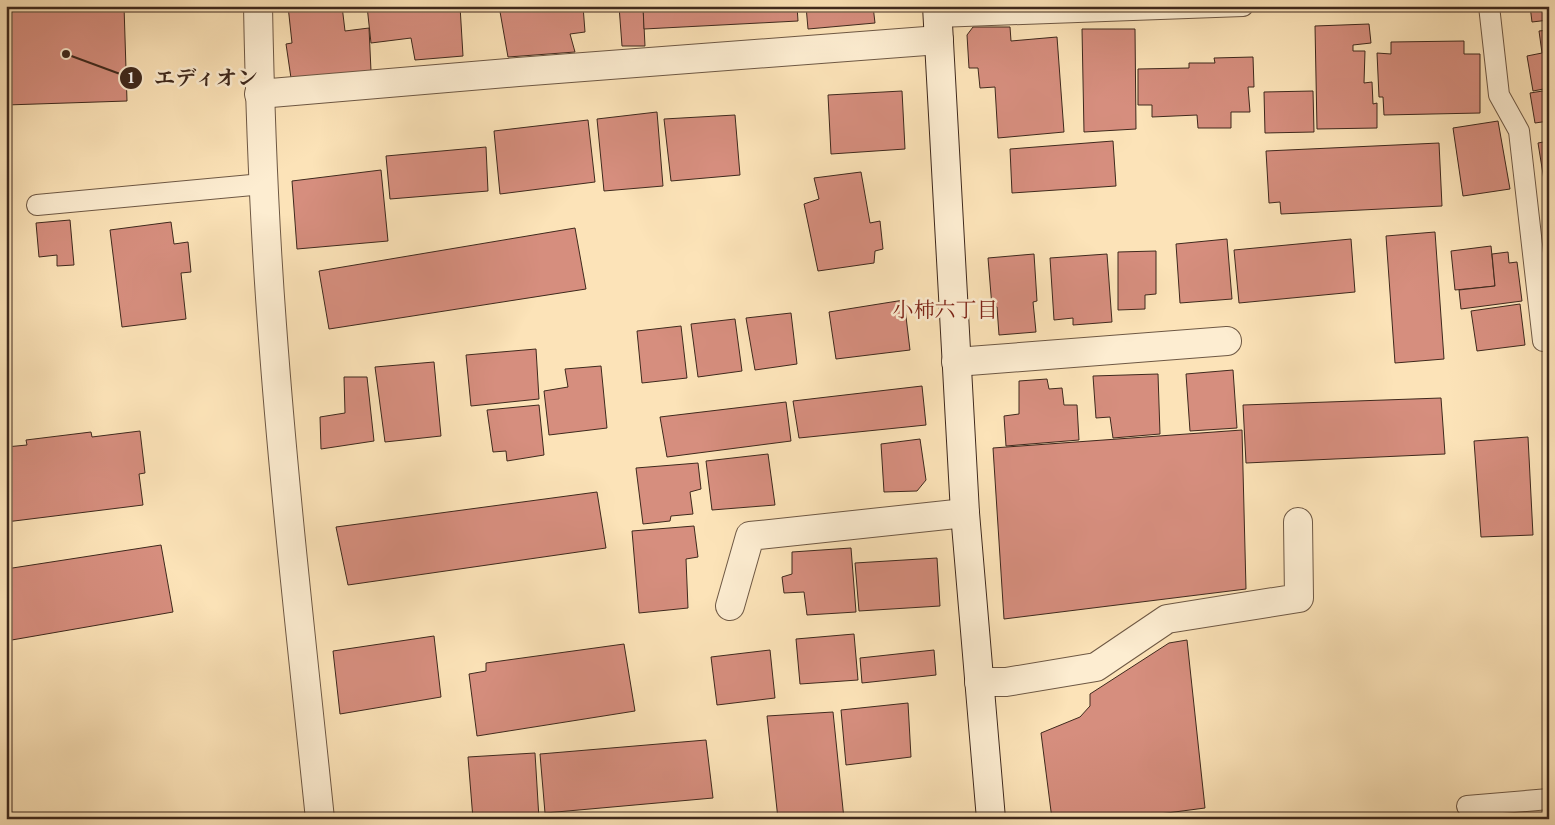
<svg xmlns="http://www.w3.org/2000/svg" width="1555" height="825" font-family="'EB Garamond','Noto Serif JP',serif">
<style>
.building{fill:#d68e7e;stroke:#3f291d}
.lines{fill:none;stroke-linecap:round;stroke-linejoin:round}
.lane-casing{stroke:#6e5844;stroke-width:22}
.street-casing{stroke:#6e5844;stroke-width:30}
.secondary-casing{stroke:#3f291d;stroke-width:30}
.lane{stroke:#fdedd1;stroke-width:20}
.street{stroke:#fdedd1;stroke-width:28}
.secondary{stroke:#fdedd1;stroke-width:28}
.labels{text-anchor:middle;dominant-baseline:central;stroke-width:5;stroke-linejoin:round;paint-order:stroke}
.neighbourhood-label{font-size:21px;fill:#7a1f14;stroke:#fdedd1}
.leader{fill:none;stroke:#3f291d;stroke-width:2}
.callout-dot{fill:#3f291d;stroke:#fdedd1;stroke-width:2}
.mark-label{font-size:15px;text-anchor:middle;font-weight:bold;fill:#fff}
.callout-label{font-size:21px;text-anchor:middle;font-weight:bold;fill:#3f291d;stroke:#fdedd1;stroke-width:5;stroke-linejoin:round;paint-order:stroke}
</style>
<rect width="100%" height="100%" fill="#fce3b8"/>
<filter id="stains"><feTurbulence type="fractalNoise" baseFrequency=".004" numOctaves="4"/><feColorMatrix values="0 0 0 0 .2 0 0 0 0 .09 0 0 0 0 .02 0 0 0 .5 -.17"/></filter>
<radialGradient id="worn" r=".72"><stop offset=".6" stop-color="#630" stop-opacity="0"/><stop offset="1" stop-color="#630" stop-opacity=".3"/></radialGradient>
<g class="building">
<path d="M6,6H124L127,101L6,105Z"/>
<path d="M288,6H342L345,31L369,28L371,71L291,78L286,44L292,43Z"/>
<path d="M367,6H460L463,56L415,60L411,38L371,43Z"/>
<path d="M499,6H583L585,32L570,34L575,52L508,57Z"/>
<path d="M619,6H643L645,46H622Z"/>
<path d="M643,6H797L798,21L644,29Z"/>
<path d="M806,6H873L875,23L808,29Z"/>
<path d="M1530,6H1549V20L1532,22Z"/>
<path d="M1369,24L1371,43L1353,45V51H1365L1364,83L1372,82L1373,104L1377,103V128L1317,129L1315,26Z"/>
<path d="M973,27H1010L1011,41L1057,37L1064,132L998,138L995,87L980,88L978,68H969L967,35Z"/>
<path d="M1082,29H1135L1136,129L1084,132Z"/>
<path d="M1549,30V88L1533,91L1527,56L1542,53L1539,31Z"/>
<path d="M1464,41V54H1480V113L1384,115L1383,97H1379L1377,53L1391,54V42Z"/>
<path d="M1253,57L1254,87H1248L1250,112H1231V128H1198L1197,115L1152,117V105H1138V69L1189,68V63H1215L1214,58Z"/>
<path d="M1549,90V121L1535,123L1530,93Z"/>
<path d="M902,91L905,149L831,154L828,95Z"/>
<path d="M1313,91L1314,132L1265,133L1264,92Z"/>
<path d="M657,112L663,186L604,191L597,119Z"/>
<path d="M735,115L740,175L671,181L664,119Z"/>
<path d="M588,120L595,182L500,194L494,131Z"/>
<path d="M1498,121L1510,189L1463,196L1453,128Z"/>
<path d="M1113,141L1116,186L1012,193L1010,149Z"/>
<path d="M1549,141V204L1548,205L1538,143Z"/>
<path d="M1439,143L1442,206L1281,214L1280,202L1269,203L1266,151Z"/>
<path d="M486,147L488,191L390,199L386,156Z"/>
<path d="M381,170L388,241L297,249L292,181Z"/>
<path d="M861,172L870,223L880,221L883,249L875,251L874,263L818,271L804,204L819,199L814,178Z"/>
<path d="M70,220L74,265L57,266V255L39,257L36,223Z"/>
<path d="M171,222L174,244L188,242L191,272L181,273L186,319L122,327L110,230Z"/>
<path d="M575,228L586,289L329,329L319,271Z"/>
<path d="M1435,232L1444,359L1395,363L1386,236Z"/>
<path d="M1227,239L1232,299L1180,303L1176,244Z"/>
<path d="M1351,239L1355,292L1239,303L1234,250Z"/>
<path d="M1491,246L1495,286L1455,290L1451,251Z"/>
<path d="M1156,251V294L1145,295V309L1118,310V252Z"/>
<path d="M1508,252L1509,263L1517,262L1522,301L1461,309L1459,290L1495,286L1492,254Z"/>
<path d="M1034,254L1037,301L1033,302L1036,332L999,335L997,307H992L988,258Z"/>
<path d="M1107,254L1112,322L1073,325V318L1054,320L1050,258Z"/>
<path d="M904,300L910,350L836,359L829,312Z"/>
<path d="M1520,304L1525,345L1477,351L1471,311Z"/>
<path d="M791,313L797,364L755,370L746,318Z"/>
<path d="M735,319L742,371L698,377L691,324Z"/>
<path d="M681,326L687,378L642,383L637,331Z"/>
<path d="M536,349L539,399L471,406L466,355Z"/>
<path d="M434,362L441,436L385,442L375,367Z"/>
<path d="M601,366L607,428L549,435L544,391L568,387L565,369Z"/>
<path d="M1233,370L1237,428L1190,431L1186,374Z"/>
<path d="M1158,374L1160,434L1113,438L1110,417L1096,418L1093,376Z"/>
<path d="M344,377H367L374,441L321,449L320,417L345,413Z"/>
<path d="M1047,379L1049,389L1062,388L1064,405H1077L1079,440L1006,446L1004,416L1019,414V381Z"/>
<path d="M922,386L926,425L799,438L793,401Z"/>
<path d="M1441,398L1445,454L1246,463L1243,405Z"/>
<path d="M786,402L791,441L667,457L660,417Z"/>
<path d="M539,405L544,455L507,461L506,451L493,452L487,410Z"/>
<path d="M1242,430L1246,589L1004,619L993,448Z"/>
<path d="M140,431L145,473L139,474L143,505L6,522V447L27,445L26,440L91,432L92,437Z"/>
<path d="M1528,437L1533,535L1481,537L1474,441Z"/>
<path d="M920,439L926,480L917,491L884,492L881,444Z"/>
<path d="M768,454L775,505L712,510L706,461Z"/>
<path d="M698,463L701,489L690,492L693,514L671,516L670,521L643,524L636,468Z"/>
<path d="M597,492L606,548L348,585L336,527Z"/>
<path d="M694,526L698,557L686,559L688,608L639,613L632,531Z"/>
<path d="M161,545L173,612L6,641V569Z"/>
<path d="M851,548L856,612L807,615L804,592L784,593L782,577L792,574V552Z"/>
<path d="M937,558L940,606L859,611L855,563Z"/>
<path d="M854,634L858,680L800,684L796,639Z"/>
<path d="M434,636L441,697L340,714L333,651Z"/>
<path d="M1187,640L1205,808L1121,819H1052L1041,733L1080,717L1090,706V694L1169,643Z"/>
<path d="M624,644L635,711L477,736L469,674L486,671V663Z"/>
<path d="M770,650L775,698L717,705L711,657Z"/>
<path d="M934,650L936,675L862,683L860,658Z"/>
<path d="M908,703L911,757L846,765L841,710Z"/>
<path d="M833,712L844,819H778L767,716Z"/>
<path d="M706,740L713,798L545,813L540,754Z"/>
<path d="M535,753L539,819H473L468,757Z"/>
</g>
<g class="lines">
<g class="lane-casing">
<g id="lane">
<path d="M1489,6L1499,95L1519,131L1543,341"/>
<path d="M938,17L1243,6"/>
<path d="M37,205L263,184"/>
<path d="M1467,806L1549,799"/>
</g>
</g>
<g class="street-casing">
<g id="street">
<path d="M258,6C260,113 264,219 272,325C284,490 303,654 320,819"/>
<path d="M259,94L518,72L939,40"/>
<path d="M956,362L1227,341"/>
<path d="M730,606L750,536L965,513"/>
<path d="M979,682H1006L1096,667L1167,619L1299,598L1298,522"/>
</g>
</g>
<g class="secondary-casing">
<path id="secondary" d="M937,6L965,513L991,819"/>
</g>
<use href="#lane" class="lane"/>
<use href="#street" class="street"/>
<use href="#secondary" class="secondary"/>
</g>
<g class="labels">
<g class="neighbourhood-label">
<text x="945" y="309">小柿六丁目</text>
</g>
</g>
<path class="leader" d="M66 54L131 78"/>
<g class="callout-dot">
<circle cx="66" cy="54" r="5"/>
<circle cx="131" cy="78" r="12"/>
</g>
<g class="mark-label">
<text x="131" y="83">1</text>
</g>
<g class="callout-label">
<text x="206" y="85">エディオン</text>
</g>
<rect width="1555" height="825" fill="none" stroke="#fce3b8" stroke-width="25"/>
<rect x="8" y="8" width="1540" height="810" fill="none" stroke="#3f291d" stroke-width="2.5"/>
<rect x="12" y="12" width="1530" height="800" fill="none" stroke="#3f291d"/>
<rect width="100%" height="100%" filter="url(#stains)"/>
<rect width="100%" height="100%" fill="url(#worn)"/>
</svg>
